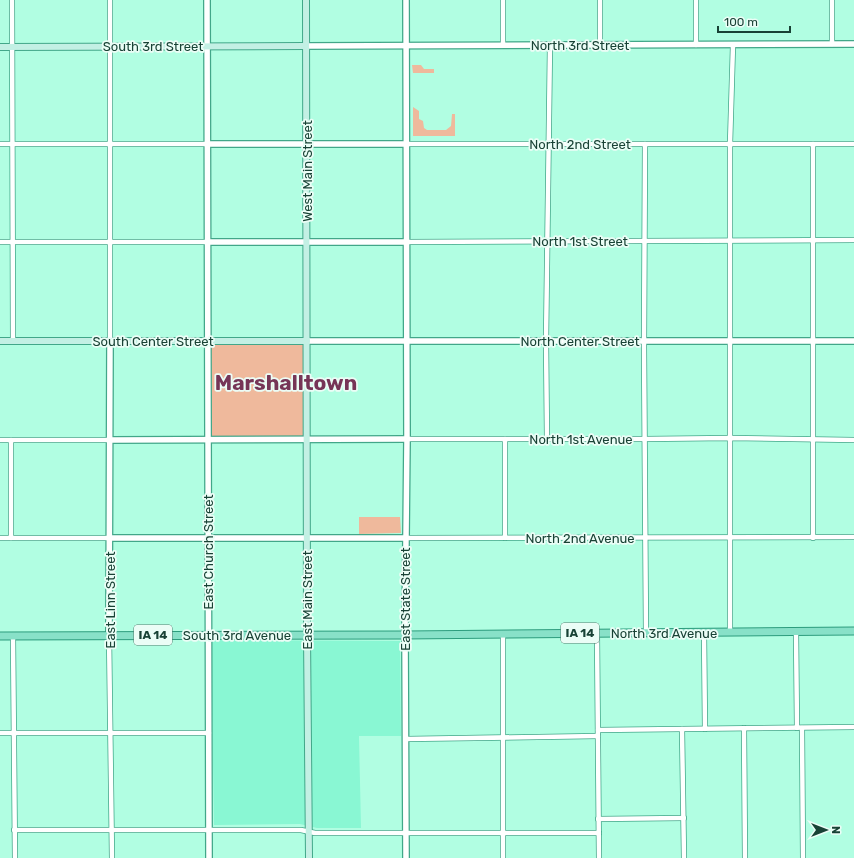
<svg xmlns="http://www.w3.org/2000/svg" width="854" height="858" font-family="Rubik,sans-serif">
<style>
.built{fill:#89f7d3}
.green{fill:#efb99c}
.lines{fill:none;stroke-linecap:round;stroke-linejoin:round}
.minor-casing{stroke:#42a789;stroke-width:6}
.tertiary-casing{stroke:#42a789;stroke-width:8}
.secondary-casing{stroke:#42a789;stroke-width:8}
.primary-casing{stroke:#2d9c7d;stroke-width:9}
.minor{stroke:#fff;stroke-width:4.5}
.tertiary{stroke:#fff;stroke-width:5.5}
.secondary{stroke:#c3f0e4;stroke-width:6}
.primary{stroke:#88e1c8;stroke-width:7}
.labels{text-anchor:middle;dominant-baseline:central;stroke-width:3.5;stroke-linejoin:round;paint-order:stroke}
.shield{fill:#ebfdf6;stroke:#577a6f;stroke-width:1}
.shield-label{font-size:12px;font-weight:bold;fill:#184235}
.street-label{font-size:13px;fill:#184235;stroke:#ebfdf6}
.town-label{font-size:21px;font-weight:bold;fill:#763557;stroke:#ebfdf6}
</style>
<rect width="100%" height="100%" fill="#b1fee2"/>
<path class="built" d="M211,640L400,641L401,736H359L361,828H317L300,824L214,825Z"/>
<g class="green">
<path d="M412,65H421L424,69H434V73H413Z"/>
<path d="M413,107L419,111V119L423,121L424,128L427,130H446L451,126L452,114H455V136H413Z"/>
<rect x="207" y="341" width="100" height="98"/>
<path d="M359,517H400L401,533L359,534Z"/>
</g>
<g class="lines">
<g class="minor-casing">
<g id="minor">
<path d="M12,0L13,341"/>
<path d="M110,0V341"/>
<path d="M503,0V45"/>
<path d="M600,0V45"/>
<path d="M696,0V45"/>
<path d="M832,0V44"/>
<path d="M0,144H207"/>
<path d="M405,144H854"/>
<path d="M645,144L644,347L646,633"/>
<path d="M813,144V538"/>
<path d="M0,242H208"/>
<path d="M406,242L854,240"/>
<path d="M407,439H645L730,438L854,440"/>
<path d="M547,439L546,341L550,45"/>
<path d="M0,440H110"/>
<path d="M11,440V538"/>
<path d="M0,538H110"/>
<path d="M406,538L854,537"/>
<path d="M505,538V439"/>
<path d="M704,632L705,729"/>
<path d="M730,632V144L733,45"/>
<path d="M796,632L797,728"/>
<path d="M597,633L599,858"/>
<path d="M503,634V858"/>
<path d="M109,635L112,858"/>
<path d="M13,636L15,858"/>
<path d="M744,728L745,858"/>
<path d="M802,728L803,858"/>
<path d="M682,729L684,858"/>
<path d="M598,730L854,727"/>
<path d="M0,733H209"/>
<path d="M406,739L598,736"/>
<path d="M598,819L684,818"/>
<path d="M14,830H301L315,833H599"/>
</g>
</g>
<g class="tertiary-casing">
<g id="tertiary">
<path d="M207,0L209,858"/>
<path d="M406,0L407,439L405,635L406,858"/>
<path d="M306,46L854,44"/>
<path d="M207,144H405"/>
<path d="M208,242H406"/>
<path d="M307,341H854"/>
<path d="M110,440L407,439"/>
<path d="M110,538H406"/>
<path d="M109,635L110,341"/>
</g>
</g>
<g class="secondary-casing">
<g id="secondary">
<path d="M306,0L307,635L309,858"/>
<path d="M0,47L306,46"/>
<path d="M0,341H307"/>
</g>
</g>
<g class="primary-casing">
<path id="primary" d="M0,636L405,635L854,631"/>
</g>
<use href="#minor" class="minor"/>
<use href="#tertiary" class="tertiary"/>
<use href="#secondary" class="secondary"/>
<use href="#primary" class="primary"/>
</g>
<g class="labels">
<g class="shield">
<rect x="561" y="623" width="38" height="20" rx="3"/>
<rect x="134" y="625" width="38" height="20" rx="3"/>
</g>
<g class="shield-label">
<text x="580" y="633">IA 14</text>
<text x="153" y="635">IA 14</text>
</g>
<g class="street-label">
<text x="580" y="45">North 3rd Street</text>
<text x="153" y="46">South 3rd Street</text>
<text x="580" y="144">North 2nd Street</text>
<text transform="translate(307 171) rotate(-90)">West Main Street</text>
<text x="580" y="241">North 1st Street</text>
<text x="153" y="341">South Center Street</text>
<text x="580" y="341">North Center Street</text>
<text x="581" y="439">North 1st Avenue</text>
<text x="580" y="538">North 2nd Avenue</text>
<text transform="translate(208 552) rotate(-90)">East Church Street</text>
<text transform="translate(405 599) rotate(-90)">East State Street</text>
<text transform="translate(110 600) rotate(-90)">East Linn Street</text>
<text transform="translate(307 600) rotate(-90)">East Main Street</text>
<text x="664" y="633">North 3rd Avenue</text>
<text x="237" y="635">South 3rd Avenue</text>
</g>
<g class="town-label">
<text x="286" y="382">Marshalltown</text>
</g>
</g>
<g transform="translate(826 830) rotate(90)" stroke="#ebfdf6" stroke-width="3" paint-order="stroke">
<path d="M0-3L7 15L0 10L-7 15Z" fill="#184235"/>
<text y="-6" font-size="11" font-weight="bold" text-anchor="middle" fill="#184235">N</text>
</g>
<path d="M718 26v6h72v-6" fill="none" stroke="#184235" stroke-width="2"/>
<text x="724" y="26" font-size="12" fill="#184235" stroke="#ebfdf6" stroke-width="3" paint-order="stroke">100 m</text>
</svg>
